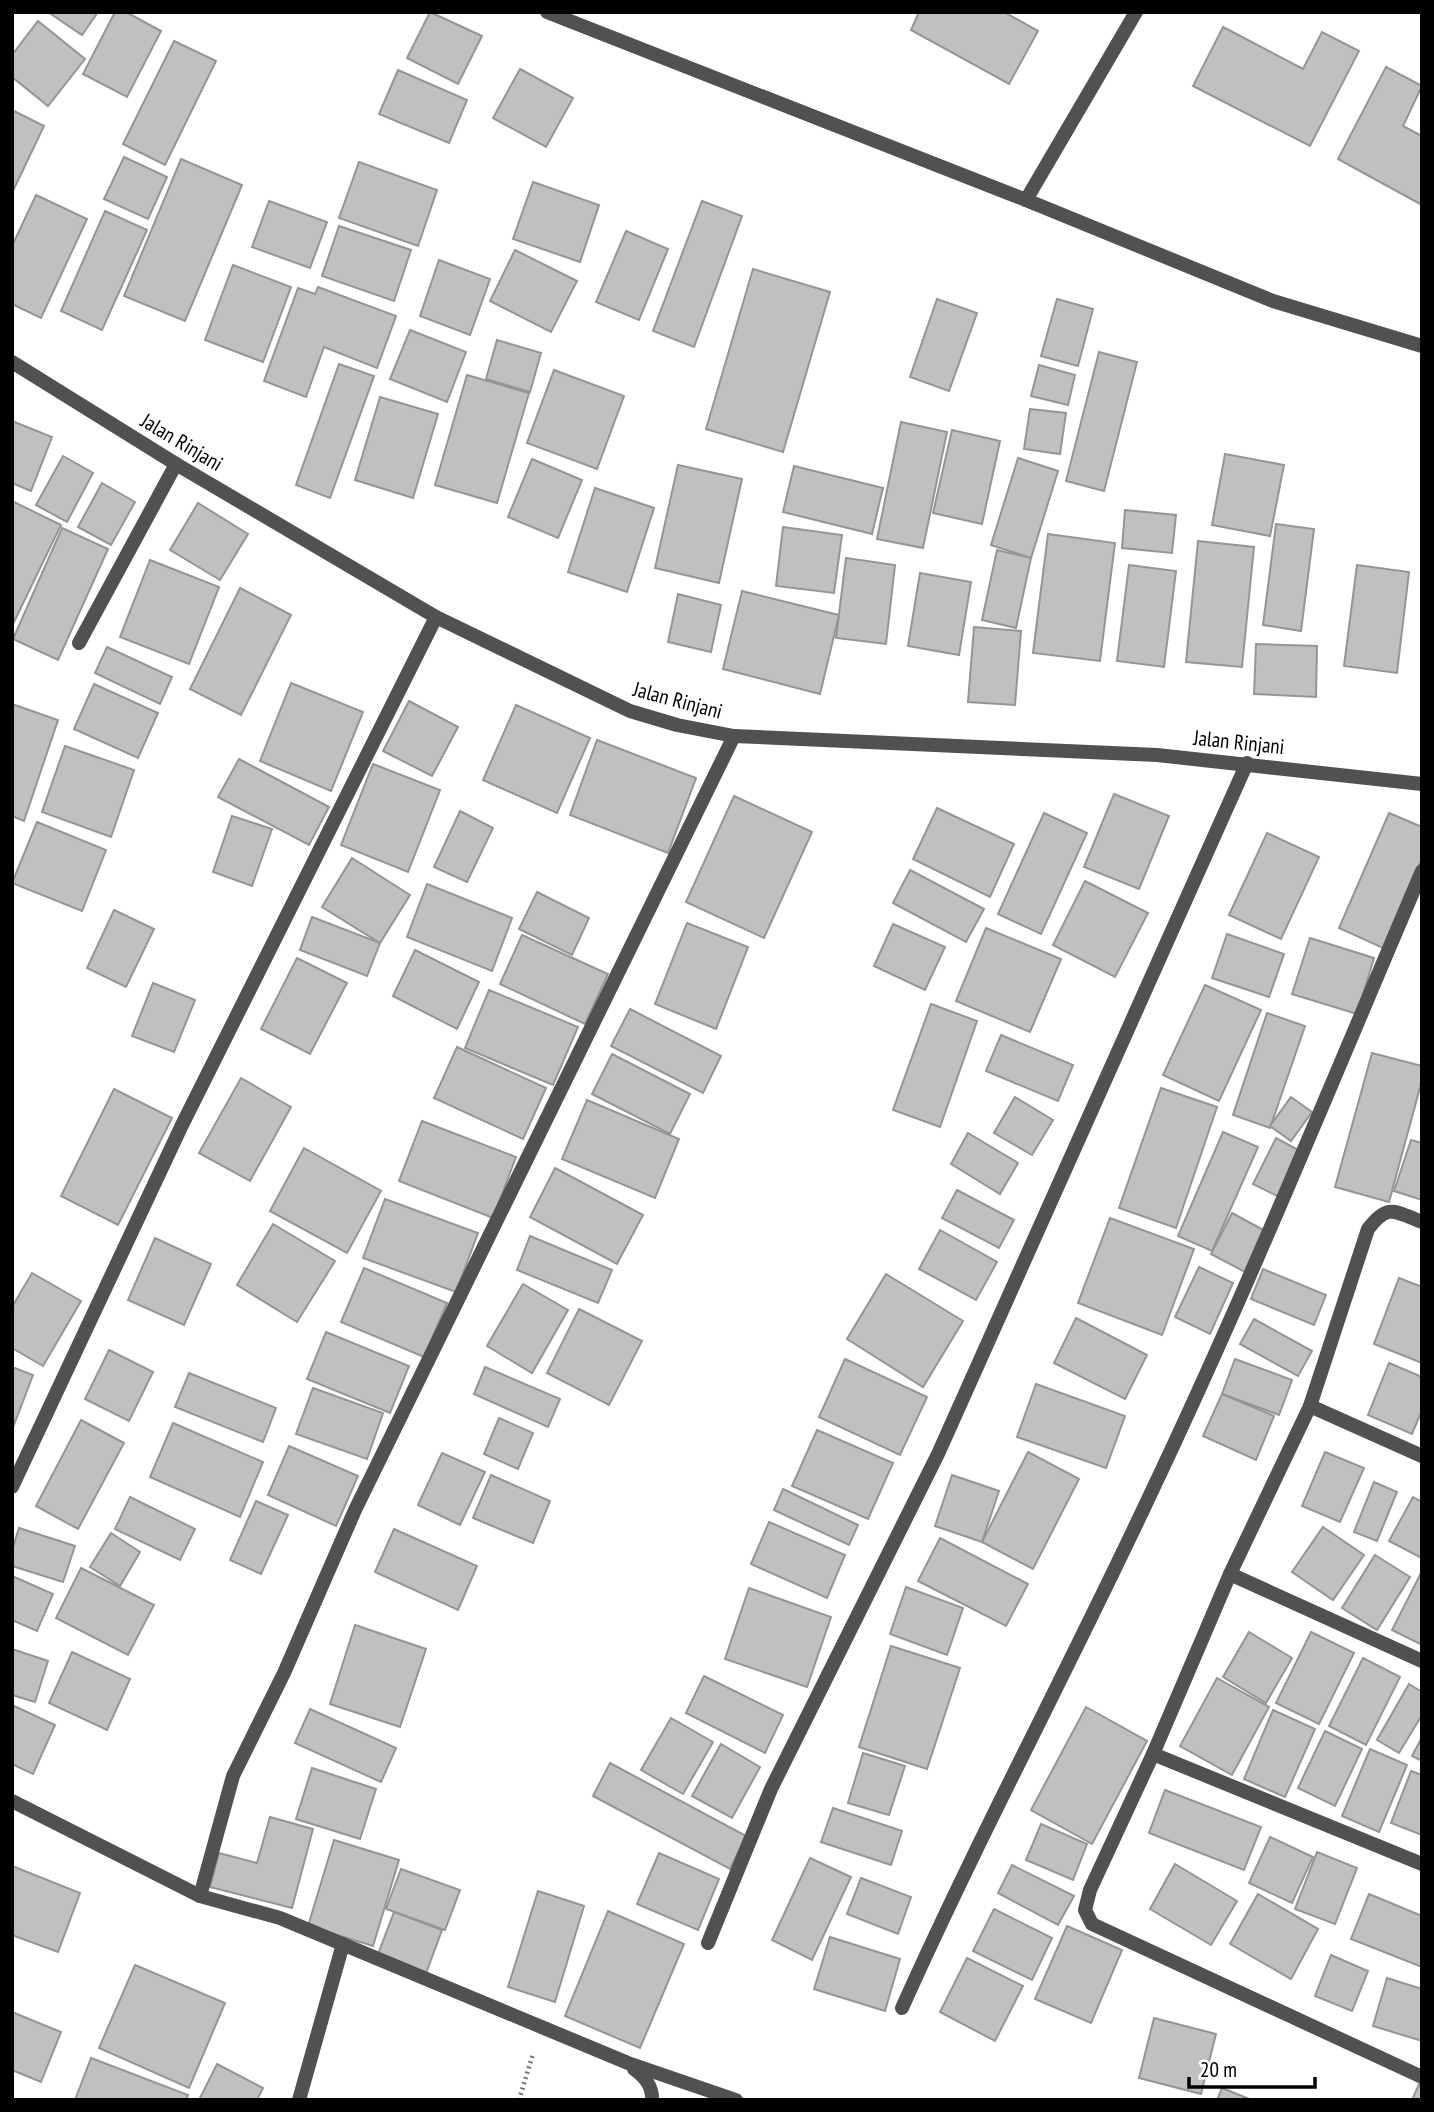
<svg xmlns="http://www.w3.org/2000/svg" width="1434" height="2112" font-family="'PT Sans Narrow',sans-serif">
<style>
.building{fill:#c0c0c0;stroke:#959595;stroke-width:2}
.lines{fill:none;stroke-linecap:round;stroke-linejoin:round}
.path{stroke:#737373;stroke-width:4.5;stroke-dasharray:2 3.5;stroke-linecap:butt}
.minor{stroke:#515151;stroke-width:14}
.tertiary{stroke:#515151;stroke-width:14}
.labels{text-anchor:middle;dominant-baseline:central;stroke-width:5;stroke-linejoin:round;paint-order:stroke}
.street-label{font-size:21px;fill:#000;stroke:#fff}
</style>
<rect width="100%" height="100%" fill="#fff"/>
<g class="building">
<path d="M48,12H98L82,35Z"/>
<path d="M115,12H126L161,31L127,97L83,74Z"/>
<path d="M430,12L482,36L458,84L407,58Z"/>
<path d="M919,12H1004L1038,31L1009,84L911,30Z"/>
<path d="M38,21L85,59L48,106L12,77V55Z"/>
<path d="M1223,27L1303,69L1322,32L1359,51L1310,146L1193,86Z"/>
<path d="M174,41L216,61L165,165L123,144Z"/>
<path d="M1386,67L1422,86L1403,126L1422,136V205L1338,159Z"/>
<path d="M520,69L573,98L546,147L493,118Z"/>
<path d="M398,70L467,100L449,143L379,114Z"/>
<path d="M12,110L44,126L12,193Z"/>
<path d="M124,157L167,177L148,219L104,199Z"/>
<path d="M181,159L242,185L185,321L124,296Z"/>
<path d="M359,162L437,190L418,246L339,218Z"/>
<path d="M533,182L599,205L580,262L513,239Z"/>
<path d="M36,195L87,219L41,318L12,304V246Z"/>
<path d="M269,201L327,222L310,268L252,247Z"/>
<path d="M702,201L742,216L694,347L653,331Z"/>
<path d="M105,211L147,230L102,330L61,311Z"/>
<path d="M339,226L411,250L394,301L322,276Z"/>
<path d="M626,231L668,249L639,320L596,302Z"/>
<path d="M515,250L577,281L551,332L490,301Z"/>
<path d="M439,260L490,279L470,335L420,316Z"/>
<path d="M233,265L291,287L263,362L205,340Z"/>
<path d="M753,269L830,292L783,452L706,429Z"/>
<path d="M318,287L396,316L377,368L324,347L306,397L264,381L298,288L315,294Z"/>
<path d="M937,299L977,313L949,391L910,377Z"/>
<path d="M1057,299L1093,309L1078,366L1041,356Z"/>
<path d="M410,330L466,352L447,402L390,379Z"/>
<path d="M497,340L541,353L530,392L486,379Z"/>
<path d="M1099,352L1137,362L1104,491L1066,481Z"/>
<path d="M339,364L374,376L330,498L296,485Z"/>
<path d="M1039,365L1075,375L1068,405L1031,396Z"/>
<path d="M554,370L624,396L597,469L527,443Z"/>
<path d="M467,375L529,393L497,503L435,485Z"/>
<path d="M380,397L438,414L413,498L355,480Z"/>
<path d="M1030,409L1066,413L1060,454L1024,449Z"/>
<path d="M12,421L52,437L31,491L12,483Z"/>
<path d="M901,422L947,432L923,548L877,539Z"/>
<path d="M952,430L1000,441L982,524L933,513Z"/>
<path d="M1225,454L1284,465L1270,536L1212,525Z"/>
<path d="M63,456L93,473L67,522L36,505Z"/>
<path d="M1018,458L1058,471L1031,558L991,545Z"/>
<path d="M532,459L582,480L558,538L508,517Z"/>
<path d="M678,465L742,479L719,583L655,568Z"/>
<path d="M794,466L883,488L872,534L783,512Z"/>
<path d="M102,483L135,502L111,545L78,527Z"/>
<path d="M595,488L654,508L627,592L568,572Z"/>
<path d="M12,501L61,525L13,624L12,623Z"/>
<path d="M198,503L248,534L220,580L170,550Z"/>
<path d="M1125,510L1176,515L1172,553L1122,548Z"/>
<path d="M1276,524L1314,529L1301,631L1263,625Z"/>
<path d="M783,527L842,535L834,593L776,586Z"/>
<path d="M62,528L108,549L58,660L13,639Z"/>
<path d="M1048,534L1115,543L1100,661L1033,653Z"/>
<path d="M1198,541L1254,547L1242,667L1186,662Z"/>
<path d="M997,550L1031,558L1016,628L982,620Z"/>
<path d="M846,558L895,565L886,644L836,638Z"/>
<path d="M150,560L219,587L189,664L120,637Z"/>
<path d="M1129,565L1176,571L1164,667L1117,661Z"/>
<path d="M1357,565L1409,572L1397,673L1344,666Z"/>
<path d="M920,573L971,582L959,655L908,646Z"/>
<path d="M240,588L291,615L241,715L190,689Z"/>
<path d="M742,591L839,615L820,694L723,669Z"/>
<path d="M678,594L721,605L711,652L668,642Z"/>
<path d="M974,627L1021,631L1015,705L968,702Z"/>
<path d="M1256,644L1317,646L1316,697L1254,694Z"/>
<path d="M107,647L172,677L160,704L95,673Z"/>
<path d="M291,683L363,712L331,791L260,761Z"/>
<path d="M94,684L158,713L138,758L74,729Z"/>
<path d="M409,701L458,727L432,776L383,751Z"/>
<path d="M12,704L58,720L24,821L12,816Z"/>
<path d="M516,705L590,738L557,813L483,780Z"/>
<path d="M597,740L696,778L668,853L570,815Z"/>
<path d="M65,746L134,770L111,837L42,812Z"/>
<path d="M239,759L329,807L309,845L218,797Z"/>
<path d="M373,764L440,790L408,872L341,845Z"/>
<path d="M1114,794L1169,816L1139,889L1084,867Z"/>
<path d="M734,796L812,832L764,938L686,902Z"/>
<path d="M937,808L1014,844L990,897L913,859Z"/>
<path d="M460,811L493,828L467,882L434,867Z"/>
<path d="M1044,813L1087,833L1041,934L998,914Z"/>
<path d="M1389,813L1422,827V859L1383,948L1339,928Z"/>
<path d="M232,816L272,829L252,886L213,872Z"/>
<path d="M37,822L106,850L82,911L12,883Z"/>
<path d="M1267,833L1319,857L1281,939L1229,915Z"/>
<path d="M352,858L410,895L380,943L322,907Z"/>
<path d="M910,870L984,909L966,942L893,903Z"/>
<path d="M1085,881L1148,913L1115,977L1053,945Z"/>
<path d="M427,884L512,918L492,971L407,937Z"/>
<path d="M537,892L589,918L572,955L519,929Z"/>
<path d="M114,910L154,929L126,987L87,968Z"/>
<path d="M312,917L380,943L367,976L300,950Z"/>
<path d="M687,923L748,947L716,1029L655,1004Z"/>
<path d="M893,924L945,947L925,990L874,966Z"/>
<path d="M986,928L1061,959L1030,1032L956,1001Z"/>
<path d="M1227,934L1284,954L1269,997L1212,978Z"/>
<path d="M522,935L608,974L585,1024L500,984Z"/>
<path d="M1310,938L1374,958L1357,1014L1292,994Z"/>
<path d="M415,950L479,982L457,1029L393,996Z"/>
<path d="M297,958L347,983L310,1054L261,1029Z"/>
<path d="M153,983L195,1000L174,1052L132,1036Z"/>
<path d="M1205,985L1261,1010L1219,1101L1163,1075Z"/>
<path d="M489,990L578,1027L553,1085L465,1048Z"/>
<path d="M931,1004L977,1021L940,1127L893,1110Z"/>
<path d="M630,1009L721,1056L703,1093L611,1046Z"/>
<path d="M1267,1013L1305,1026L1270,1128L1233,1115Z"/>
<path d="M1001,1035L1073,1065L1058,1101L986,1071Z"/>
<path d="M457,1047L546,1088L523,1139L434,1098Z"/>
<path d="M1372,1053L1422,1066V1080L1389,1202L1335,1187Z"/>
<path d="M612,1054L690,1094L670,1134L592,1094Z"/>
<path d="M241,1078L291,1107L250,1181L199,1153Z"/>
<path d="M1161,1088L1217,1107L1176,1228L1119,1208Z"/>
<path d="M114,1089L172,1118L118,1225L61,1196Z"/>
<path d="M1015,1097L1053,1120L1032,1155L994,1133Z"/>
<path d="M1291,1097L1312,1112L1291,1141L1270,1126Z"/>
<path d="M587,1100L679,1139L655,1198L562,1159Z"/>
<path d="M422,1121L516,1157L493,1218L399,1181Z"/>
<path d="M1223,1132L1258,1147L1212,1251L1178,1236Z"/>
<path d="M968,1133L1018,1163L1000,1194L951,1164Z"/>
<path d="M1276,1138L1300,1151L1279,1197L1253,1184Z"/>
<path d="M1411,1140L1422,1143V1200L1394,1191Z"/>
<path d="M304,1148L381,1191L347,1253L270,1211Z"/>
<path d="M555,1168L643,1215L617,1264L530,1217Z"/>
<path d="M957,1190L1014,1220L999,1248L942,1218Z"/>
<path d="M385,1199L478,1233L456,1292L363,1258Z"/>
<path d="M1232,1213L1267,1232L1247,1273L1211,1254Z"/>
<path d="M1110,1218L1194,1249L1162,1335L1078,1303Z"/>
<path d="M273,1224L335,1261L297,1322L237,1285Z"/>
<path d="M940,1230L997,1262L976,1300L919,1269Z"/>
<path d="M530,1236L612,1270L598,1303L517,1270Z"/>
<path d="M155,1238L211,1264L184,1325L128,1300Z"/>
<path d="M1199,1267L1233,1283L1210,1334L1175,1317Z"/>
<path d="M364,1268L447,1303L424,1357L341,1322Z"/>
<path d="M1263,1269L1326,1295L1314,1325L1251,1299Z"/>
<path d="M32,1273L81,1301L43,1366L12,1348V1307Z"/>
<path d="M886,1274L963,1321L923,1387L847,1339Z"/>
<path d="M1399,1278L1422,1287V1363L1374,1344Z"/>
<path d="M523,1284L568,1310L532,1373L487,1346Z"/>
<path d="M579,1309L642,1341L609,1405L547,1373Z"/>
<path d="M1076,1318L1147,1355L1125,1399L1054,1363Z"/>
<path d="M1254,1319L1312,1351L1298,1376L1240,1344Z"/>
<path d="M326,1332L409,1366L390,1413L307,1379Z"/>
<path d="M109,1350L153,1372L129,1421L85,1399Z"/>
<path d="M845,1359L927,1397L900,1455L819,1417Z"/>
<path d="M1235,1359L1292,1380L1279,1415L1222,1394Z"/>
<path d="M1389,1363L1422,1377V1410L1412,1434L1368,1415Z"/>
<path d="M12,1367L33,1375L12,1430Z"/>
<path d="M485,1367L560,1399L548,1427L474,1394Z"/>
<path d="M189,1373L276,1408L263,1442L175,1407Z"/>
<path d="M1036,1384L1125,1416L1106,1468L1017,1437Z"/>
<path d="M313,1388L383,1413L367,1459L296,1434Z"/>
<path d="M1222,1394L1274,1416L1256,1460L1203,1436Z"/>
<path d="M499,1418L533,1433L518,1469L484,1454Z"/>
<path d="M81,1420L124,1443L78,1529L36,1506Z"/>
<path d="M173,1423L263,1462L240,1517L150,1477Z"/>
<path d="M817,1430L893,1463L868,1519L792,1486Z"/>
<path d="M289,1446L358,1476L336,1526L268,1495Z"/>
<path d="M1028,1452L1079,1479L1033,1569L982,1542Z"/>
<path d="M1325,1452L1364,1468L1340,1522L1302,1506Z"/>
<path d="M442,1453L485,1472L460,1525L418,1505Z"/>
<path d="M491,1475L550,1501L533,1543L473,1518Z"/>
<path d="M952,1475L999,1491L982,1542L935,1526Z"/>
<path d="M1374,1482L1397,1492L1377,1541L1354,1532Z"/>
<path d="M783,1489L858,1525L849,1545L774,1510Z"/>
<path d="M130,1497L195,1529L180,1560L115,1529Z"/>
<path d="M1413,1497L1422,1502V1558L1389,1541Z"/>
<path d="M256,1501L288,1515L261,1574L230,1560Z"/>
<path d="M769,1522L845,1555L827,1598L751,1564Z"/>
<path d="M1323,1527L1364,1555L1333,1600L1292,1572Z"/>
<path d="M19,1528L75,1546L63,1582L12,1566V1550Z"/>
<path d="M394,1529L477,1566L458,1610L375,1572Z"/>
<path d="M111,1533L140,1552L120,1586L90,1567Z"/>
<path d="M940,1538L1028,1584L1006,1626L918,1581Z"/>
<path d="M1375,1555L1410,1577L1377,1630L1342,1608Z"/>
<path d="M81,1568L154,1605L128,1655L56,1618Z"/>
<path d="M1422,1571V1645L1392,1630Z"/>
<path d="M12,1576L53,1594L37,1631L12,1620Z"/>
<path d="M906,1587L963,1608L947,1655L890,1634Z"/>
<path d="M749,1588L831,1617L807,1687L725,1659Z"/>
<path d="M355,1625L426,1649L400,1727L330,1704Z"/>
<path d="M1249,1632L1292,1658L1266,1703L1223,1677Z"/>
<path d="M1311,1632L1354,1653L1319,1724L1276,1703Z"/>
<path d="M891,1646L960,1668L927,1769L859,1747Z"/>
<path d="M12,1649L48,1661L35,1702L12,1695Z"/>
<path d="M72,1652L130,1679L107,1730L49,1703Z"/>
<path d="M1363,1658L1400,1677L1366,1745L1329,1726Z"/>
<path d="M704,1676L783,1715L765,1753L686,1713Z"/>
<path d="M1217,1678L1269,1707L1232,1775L1180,1746Z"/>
<path d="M1409,1684L1422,1692V1715L1399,1753L1377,1740Z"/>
<path d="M12,1705L55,1725L33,1774L12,1764Z"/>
<path d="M1086,1707L1147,1741L1092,1844L1031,1810Z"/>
<path d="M310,1709L396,1748L381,1782L295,1743Z"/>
<path d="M1273,1710L1315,1729L1285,1797L1244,1779Z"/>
<path d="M671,1718L713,1742L683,1794L641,1770Z"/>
<path d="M1325,1731L1362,1749L1335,1806L1298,1788Z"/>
<path d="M1422,1737V1761L1412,1756Z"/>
<path d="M721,1744L760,1767L732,1818L692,1796Z"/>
<path d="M1370,1749L1407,1765L1379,1832L1342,1816Z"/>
<path d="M863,1753L905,1766L889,1815L848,1803Z"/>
<path d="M610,1763L746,1836L730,1869L593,1796Z"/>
<path d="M312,1768L376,1789L360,1839L296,1819Z"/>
<path d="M1411,1771L1422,1775V1835L1391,1823Z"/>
<path d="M1165,1790L1261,1827L1244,1870L1149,1833Z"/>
<path d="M833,1808L902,1831L891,1865L821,1842Z"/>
<path d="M270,1817L313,1829L292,1908L210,1887L219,1853L257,1863Z"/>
<path d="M1041,1824L1087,1844L1073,1880L1026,1860Z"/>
<path d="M1270,1837L1313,1857L1292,1903L1249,1883Z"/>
<path d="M334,1840L399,1860L373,1946L308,1926Z"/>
<path d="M1317,1852L1357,1868L1335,1924L1295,1909Z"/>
<path d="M659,1853L719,1879L698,1930L637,1904Z"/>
<path d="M810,1858L851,1877L812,1960L772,1940Z"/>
<path d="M1175,1864L1237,1901L1211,1945L1150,1909Z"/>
<path d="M1012,1865L1074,1896L1058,1925L998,1893Z"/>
<path d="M12,1866L80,1893L58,1952L12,1935Z"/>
<path d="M401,1869L460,1890L445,1930L386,1909Z"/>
<path d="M861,1878L911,1897L898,1934L847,1914Z"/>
<path d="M538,1891L584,1906L555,2002L508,1987Z"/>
<path d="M1258,1894L1318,1929L1291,1979L1230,1944Z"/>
<path d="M1369,1894L1422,1916V1967L1351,1939Z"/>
<path d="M994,1909L1052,1938L1032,1980L973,1951Z"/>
<path d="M608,1911L684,1944L640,2048L565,2016Z"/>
<path d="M394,1912L442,1930L425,1976L377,1957Z"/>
<path d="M1067,1926L1122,1950L1091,2023L1035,1999Z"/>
<path d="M830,1937L900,1959L885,2011L814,1989Z"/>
<path d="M1331,1955L1368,1971L1352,2011L1315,1996Z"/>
<path d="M967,1958L1023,1986L995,2041L940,2012Z"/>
<path d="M135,1965L225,2003L189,2088L99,2048Z"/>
<path d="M1387,1978L1422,1989V2041L1373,2026Z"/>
<path d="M12,2012L61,2032L41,2082L12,2070Z"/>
<path d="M1154,2018L1216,2034L1201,2094L1139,2078Z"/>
<path d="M91,2058L188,2095L186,2100H75Z"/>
<path d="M217,2064L263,2088L257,2100H199Z"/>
<path d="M1420,2082L1422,2100H1412Z"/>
<path d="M1222,2088L1252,2100H1217Z"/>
</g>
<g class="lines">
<path class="path" d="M519,2100L533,2054"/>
<g class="minor">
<path d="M547,12L1026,200"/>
<path d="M1136,12L1026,200L1273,301L1422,346"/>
<path d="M79,643L176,464"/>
<path d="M1422,1222C1394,1211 1388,1203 1368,1229L1310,1406L1230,1574L1153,1754L1090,1890L1085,1910L1092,1924L1422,2077"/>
<path d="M1310,1406L1422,1456"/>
<path d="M12,1487L182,1125L436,617"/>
<path d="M1230,1574L1422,1661"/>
<path d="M1153,1754L1422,1864"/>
<path d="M12,1801L200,1896L280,1918L628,2063L736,2100"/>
<path d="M200,1896L233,1776L284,1673L355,1510L734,736"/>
<path d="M708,1943L771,1789L938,1454L1247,763"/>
<path d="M902,2008C980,1834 1070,1666 1151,1493C1248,1289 1333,1079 1422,871"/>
<path d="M634,2069C644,2076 653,2087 652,2100"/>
<path d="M299,2100L343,1944"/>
</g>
<path class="tertiary" d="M12,362L176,464L436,617L630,711L677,725L734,736L1157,755L1422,784"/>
</g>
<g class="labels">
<g class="street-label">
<text transform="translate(182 442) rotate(31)">Jalan Rinjani</text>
<text transform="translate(678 700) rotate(15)">Jalan Rinjani</text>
<text transform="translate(1239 742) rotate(6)">Jalan Rinjani</text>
</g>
</g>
<rect width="1434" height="2112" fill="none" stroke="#000000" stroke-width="28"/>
<path d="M1189 2077v10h126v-10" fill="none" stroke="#000000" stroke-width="3.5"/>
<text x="1200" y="2077" font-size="21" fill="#000000" stroke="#ffffff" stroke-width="5" paint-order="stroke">20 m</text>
</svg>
